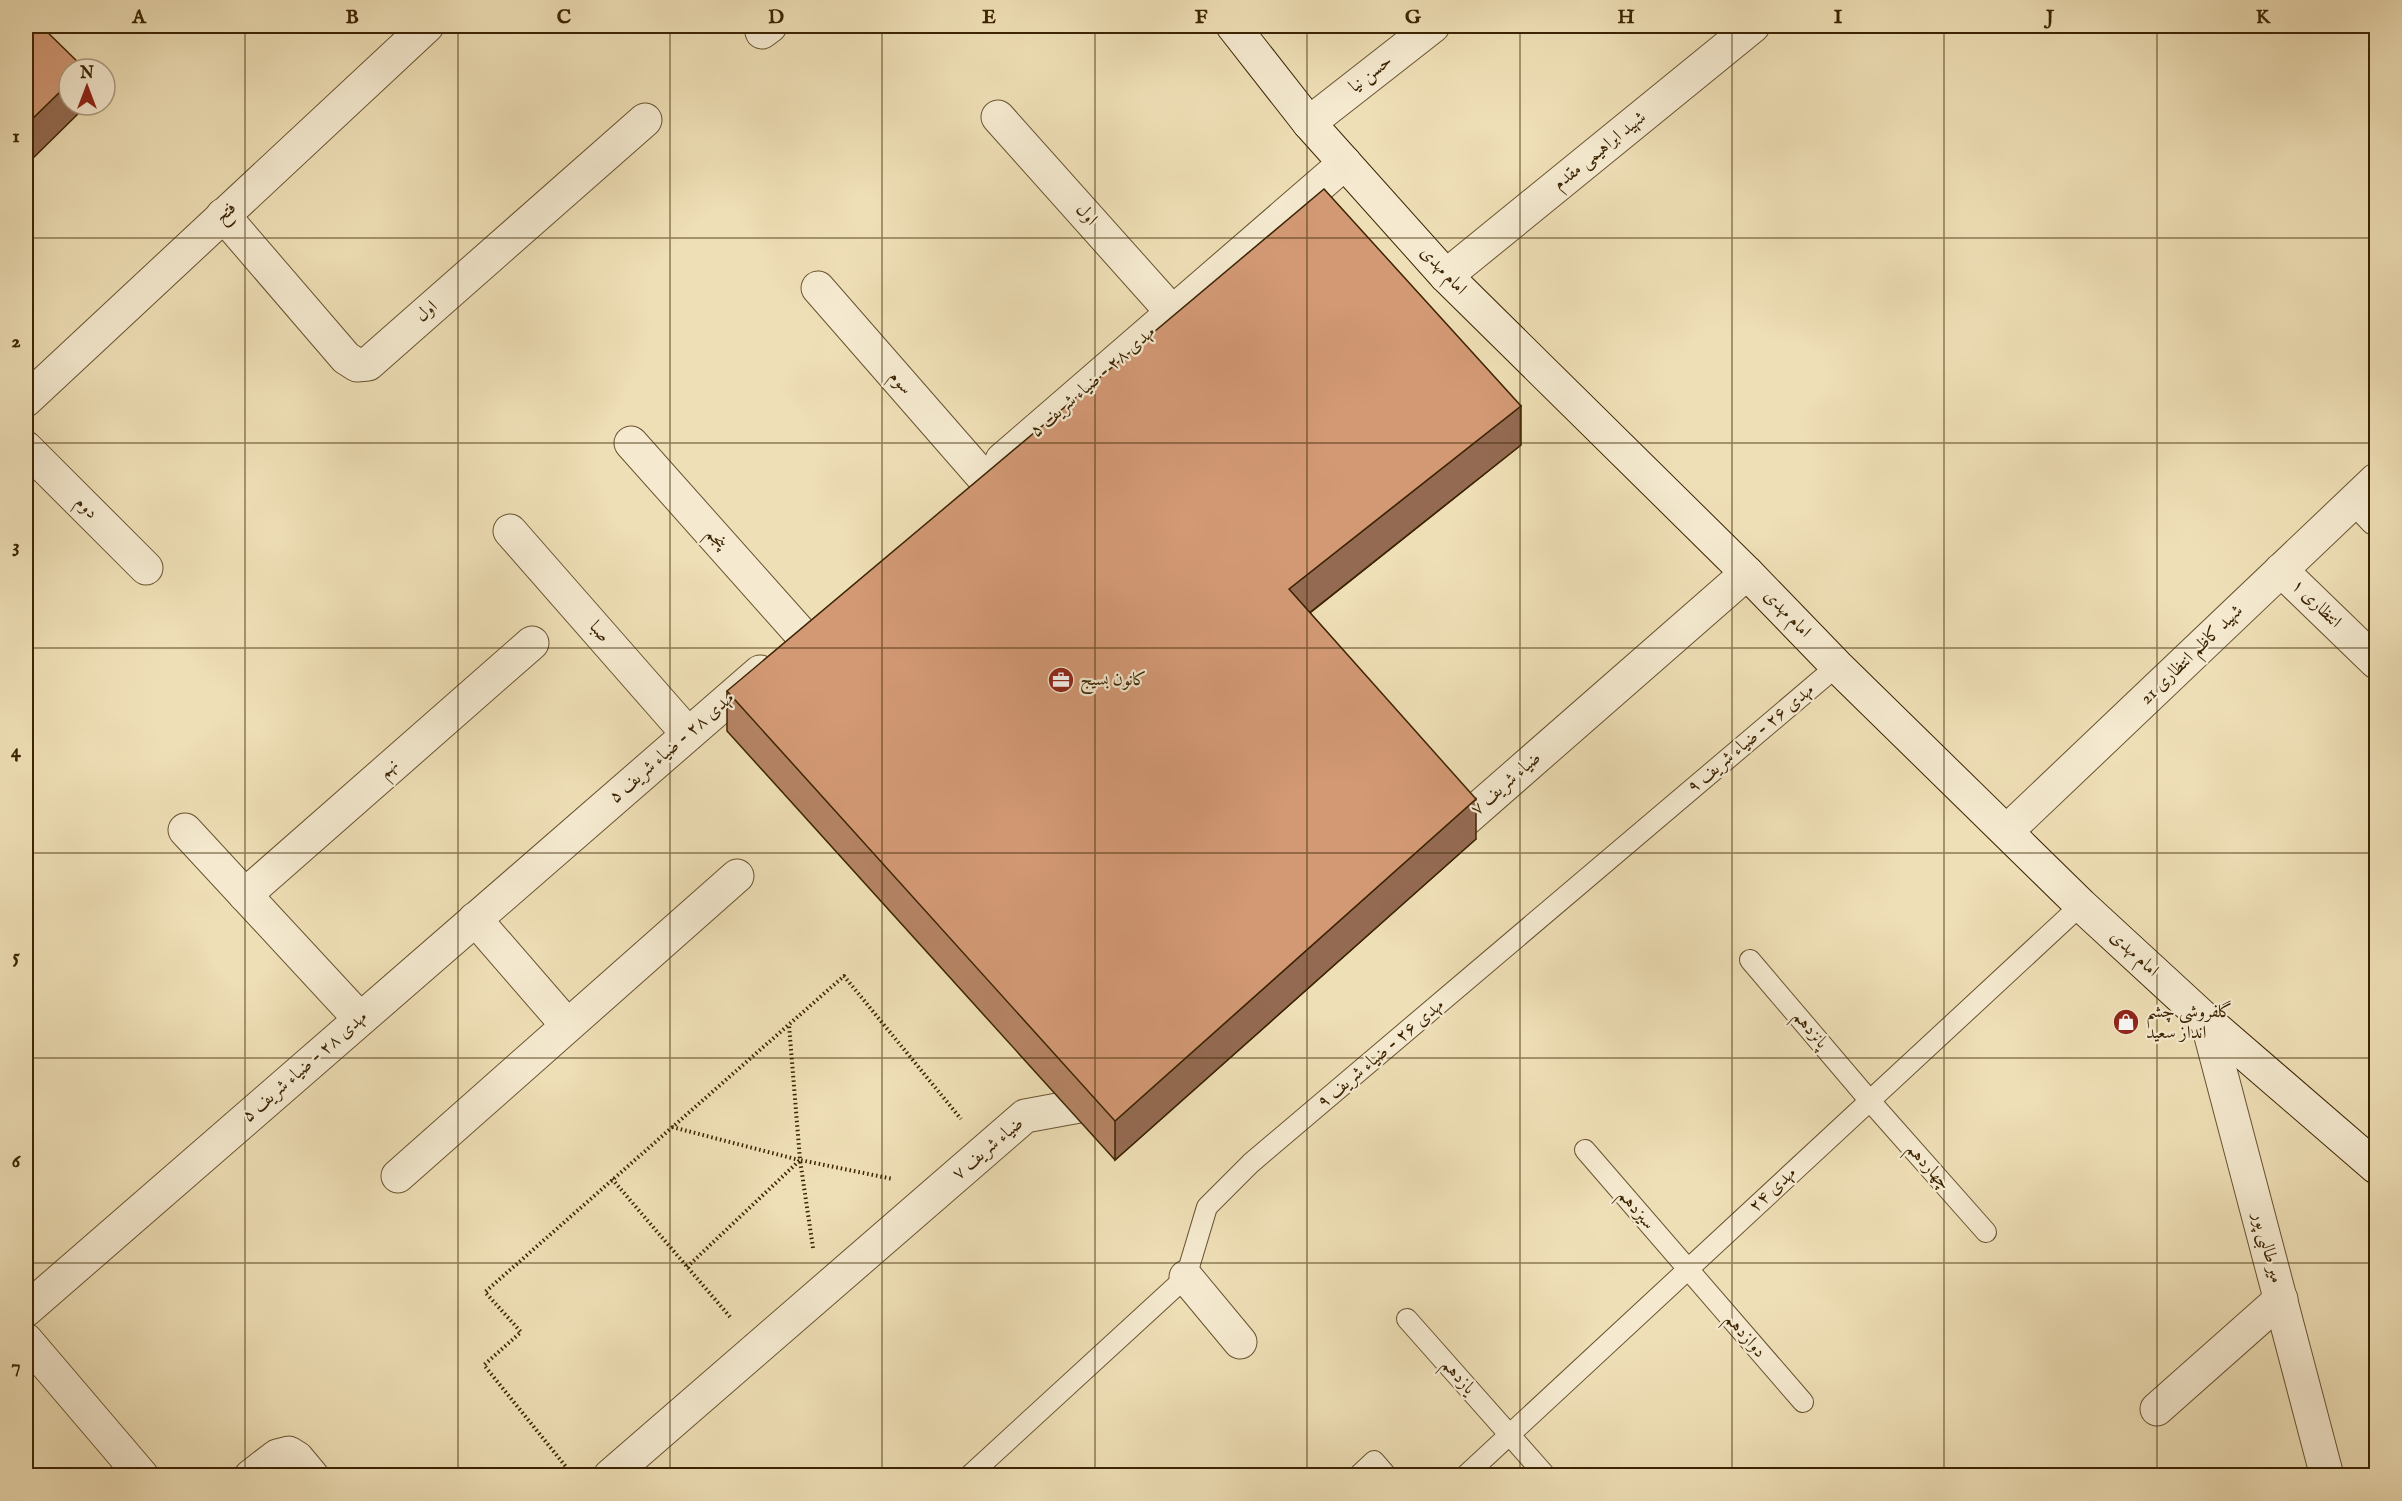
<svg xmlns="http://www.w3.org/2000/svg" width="2402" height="1501" font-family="'IM FELL English',Amiri,serif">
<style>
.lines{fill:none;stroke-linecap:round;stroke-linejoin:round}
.service-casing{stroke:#695330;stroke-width:22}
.minor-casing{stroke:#695330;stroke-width:35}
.secondary-casing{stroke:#3c2403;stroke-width:35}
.path{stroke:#3c2403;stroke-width:4;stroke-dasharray:1.5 3;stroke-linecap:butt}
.service{stroke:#f5ead0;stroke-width:20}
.minor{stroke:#f5ead0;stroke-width:33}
.secondary{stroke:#f5ead0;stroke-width:33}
.wall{fill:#b58465;stroke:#3c2403;stroke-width:1.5}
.shaded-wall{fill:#946b52;stroke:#3c2403;stroke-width:1.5}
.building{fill:#d39975;stroke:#3c2403;stroke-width:1.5}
.grid{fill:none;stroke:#3c2403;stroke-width:1.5;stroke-opacity:0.55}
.labels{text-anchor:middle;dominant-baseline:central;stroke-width:4.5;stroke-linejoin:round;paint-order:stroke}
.street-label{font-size:18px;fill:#3c2403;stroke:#f5ead0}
.poi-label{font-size:18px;fill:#3c2403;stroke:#f5ead0;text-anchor:start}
.neatline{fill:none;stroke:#3c2403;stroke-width:2}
.grid-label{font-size:20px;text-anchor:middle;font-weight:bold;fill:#3c2403}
</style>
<rect width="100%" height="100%" fill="#efdfb6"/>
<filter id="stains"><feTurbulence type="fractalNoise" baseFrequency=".00333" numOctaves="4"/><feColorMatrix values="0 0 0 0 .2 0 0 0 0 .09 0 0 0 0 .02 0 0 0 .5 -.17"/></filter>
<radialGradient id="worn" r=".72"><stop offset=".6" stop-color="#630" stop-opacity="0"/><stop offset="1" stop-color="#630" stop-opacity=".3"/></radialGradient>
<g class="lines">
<g class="service-casing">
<g id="service">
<path d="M1750,960L1870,1101L1986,1232"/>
<path d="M1585,1150L1803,1402"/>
<path d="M1407,1319L1546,1476"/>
<path d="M969,1476L1186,1277L1207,1207L1251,1163L1837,666"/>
<path d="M1358,1476L1374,1461L1387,1476"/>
<path d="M1465,1476L2081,905"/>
</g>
</g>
<g class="minor-casing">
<g id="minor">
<path d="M762,32L770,26"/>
<path d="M998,117L1173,313"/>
<path d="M1309,123L1433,26"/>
<path d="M223,215L346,358L357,365L368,364L645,120"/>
<path d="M1446,276L1753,26"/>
<path d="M818,288L983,477"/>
<path d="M26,400L427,26"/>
<path d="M631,443L802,635"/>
<path d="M26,448L146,568"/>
<path d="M1002,460L1345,163"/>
<path d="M2357,499L2376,519"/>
<path d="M510,531L688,734"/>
<path d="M2281,570L2376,662"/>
<path d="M185,830L360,1019"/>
<path d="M2007,831L2376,480"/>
<path d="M1443,839L1747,573"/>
<path d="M245,895L532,643"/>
<path d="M475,919L567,1025"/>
<path d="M2207,1021L2327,1476"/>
<path d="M398,1176L737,876"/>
<path d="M1186,1277L1240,1342"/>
<path d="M26,1310L760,672"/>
<path d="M26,1340L142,1476"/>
<path d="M2157,1409L2281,1299"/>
<path d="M251,1476L277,1456L289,1453L297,1458L312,1476"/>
<path d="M610,1476L1025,1116L1112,1100"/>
</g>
</g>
<g class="secondary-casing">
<path id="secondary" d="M1233,26L1309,123L1446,276L1747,573L1837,666L2081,905L2207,1021L2376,1167"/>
</g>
<g class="path">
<path d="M672,1127L799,1160"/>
<path d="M612,1179L731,1318"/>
<path d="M813,1248L800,1160L893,1179"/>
<path d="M687,1267L800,1160L789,1025"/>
<path d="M571,1473L484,1365L521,1332L485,1292L844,976L961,1119"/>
</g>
<use href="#service" class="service"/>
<use href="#minor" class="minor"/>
<use href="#secondary" class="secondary"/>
</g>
<path class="wall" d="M1521,445L1310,613L1476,839L1115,1160L727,731V691Z"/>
<g class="shaded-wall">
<path d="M69,83V105H84V108L26,165V125Z"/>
<path d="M1521,406V445L1289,629V589Z"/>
<path d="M1476,799V839L1115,1160V1121Z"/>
</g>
<g class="building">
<path d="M26,26H41L84,68L83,69H69V83L26,125Z"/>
<path d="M1324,189L1521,406L1289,589L1476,799L1115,1121L727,691Z"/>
</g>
<path class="grid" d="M245,26V1476M458,26V1476M670,26V1476M882,26V1476M1095,26V1476M1307,26V1476M1520,26V1476M1732,26V1476M1944,26V1476M2157,26V1476M26,238H2376M26,443H2376M26,648H2376M26,853H2376M26,1058H2376M26,1263H2376"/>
<defs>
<g id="office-disc" transform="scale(1.35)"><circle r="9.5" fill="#8f2418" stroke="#f5ead0"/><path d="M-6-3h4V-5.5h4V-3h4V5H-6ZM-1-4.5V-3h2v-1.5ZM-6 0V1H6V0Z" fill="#fff"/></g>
<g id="shop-disc" transform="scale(1.35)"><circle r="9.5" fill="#8f2418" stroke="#f5ead0"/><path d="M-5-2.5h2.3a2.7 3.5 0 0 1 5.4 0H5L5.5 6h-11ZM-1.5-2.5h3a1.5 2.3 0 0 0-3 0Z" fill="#fff"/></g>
</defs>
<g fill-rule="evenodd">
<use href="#office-disc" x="1061" y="680"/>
<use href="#shop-disc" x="2126" y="1022"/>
</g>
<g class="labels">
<g class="street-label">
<text transform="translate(1371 74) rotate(-38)">حسن نیا</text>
<text transform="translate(1600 151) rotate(-39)">شهید ابراهیمی مقدم</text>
<text transform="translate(226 213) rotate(-43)">فتح</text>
<text transform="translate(1086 215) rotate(48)">اول</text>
<text transform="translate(1443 271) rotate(47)">امام مهدی</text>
<text transform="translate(427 312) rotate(-41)">اول</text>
<text transform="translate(1093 382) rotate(-41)">مهدی ۲۸ - ضیاء شریف ۵</text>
<text transform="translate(900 383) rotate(49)">سوم</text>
<text transform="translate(86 508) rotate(45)">دوم</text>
<text transform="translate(716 539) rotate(48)">پنجم</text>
<text transform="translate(2316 604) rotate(44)">انتظاری ۱</text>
<text transform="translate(1787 614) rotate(46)">امام مهدی</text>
<text transform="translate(599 632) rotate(49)">صبا</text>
<text transform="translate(2192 655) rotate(-44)">شهید کاظم انتظاری 21</text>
<text transform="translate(1751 739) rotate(-40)">مهدی ۲۶ - ضیاء شریف ۹</text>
<text transform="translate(672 748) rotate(-41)">مهدی ۲۸ - ضیاء شریف ۵</text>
<text transform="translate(389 769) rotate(-41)">نهم</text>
<text transform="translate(1506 784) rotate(-41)">ضیاء شریف ۷</text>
<text transform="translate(2134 954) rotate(43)">امام مهدی</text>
<text transform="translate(1810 1030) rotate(50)">پانزدهم</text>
<text transform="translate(1381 1054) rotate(-40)">مهدی ۲۶ - ضیاء شریف ۹</text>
<text transform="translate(305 1067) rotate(-41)">مهدی ۲۸ - ضیاء شریف ۵</text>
<text transform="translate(988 1149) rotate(-40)">ضیاء شریف ۷</text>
<text transform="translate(1928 1167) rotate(48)">چهاردهم</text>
<text transform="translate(1773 1190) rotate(-43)">مهدی ۲۴</text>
<text transform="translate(1636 1210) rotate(50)">سیزدهم</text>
<text transform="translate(2267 1248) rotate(75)">میر طالبی پور</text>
<text transform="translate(1745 1336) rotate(49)">دوازدهم</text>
<text transform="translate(1458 1377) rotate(48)">یازدهم</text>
</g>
<g class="poi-label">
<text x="1080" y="680">کانون بسیج</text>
<text x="2146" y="1012">گلفروشی چشم<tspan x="2146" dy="21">انداز سعید</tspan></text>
</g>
</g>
<rect width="2402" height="1501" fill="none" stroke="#efdfb6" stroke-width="66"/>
<g transform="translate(87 87)"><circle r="28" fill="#f5ead0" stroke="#ab9b7e" stroke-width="1.5"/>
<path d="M0-4.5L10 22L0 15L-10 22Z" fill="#8f2418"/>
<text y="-9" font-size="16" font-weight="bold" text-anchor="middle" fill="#3c2403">N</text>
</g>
<rect x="33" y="33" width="2336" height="1435" class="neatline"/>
<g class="grid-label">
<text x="139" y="23">A</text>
<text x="352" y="23">B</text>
<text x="564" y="23">C</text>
<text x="776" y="23">D</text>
<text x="989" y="23">E</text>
<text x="1201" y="23">F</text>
<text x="1413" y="23">G</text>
<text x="1626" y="23">H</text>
<text x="1838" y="23">I</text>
<text x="2050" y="23">J</text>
<text x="2263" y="23">K</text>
<text x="16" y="142">1</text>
<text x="16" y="347">2</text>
<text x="16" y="552">3</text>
<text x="16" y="757">4</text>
<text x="16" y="962">5</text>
<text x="16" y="1167">6</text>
<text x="16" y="1372">7</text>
</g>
<rect width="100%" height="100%" filter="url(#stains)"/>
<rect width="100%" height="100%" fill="url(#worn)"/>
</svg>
